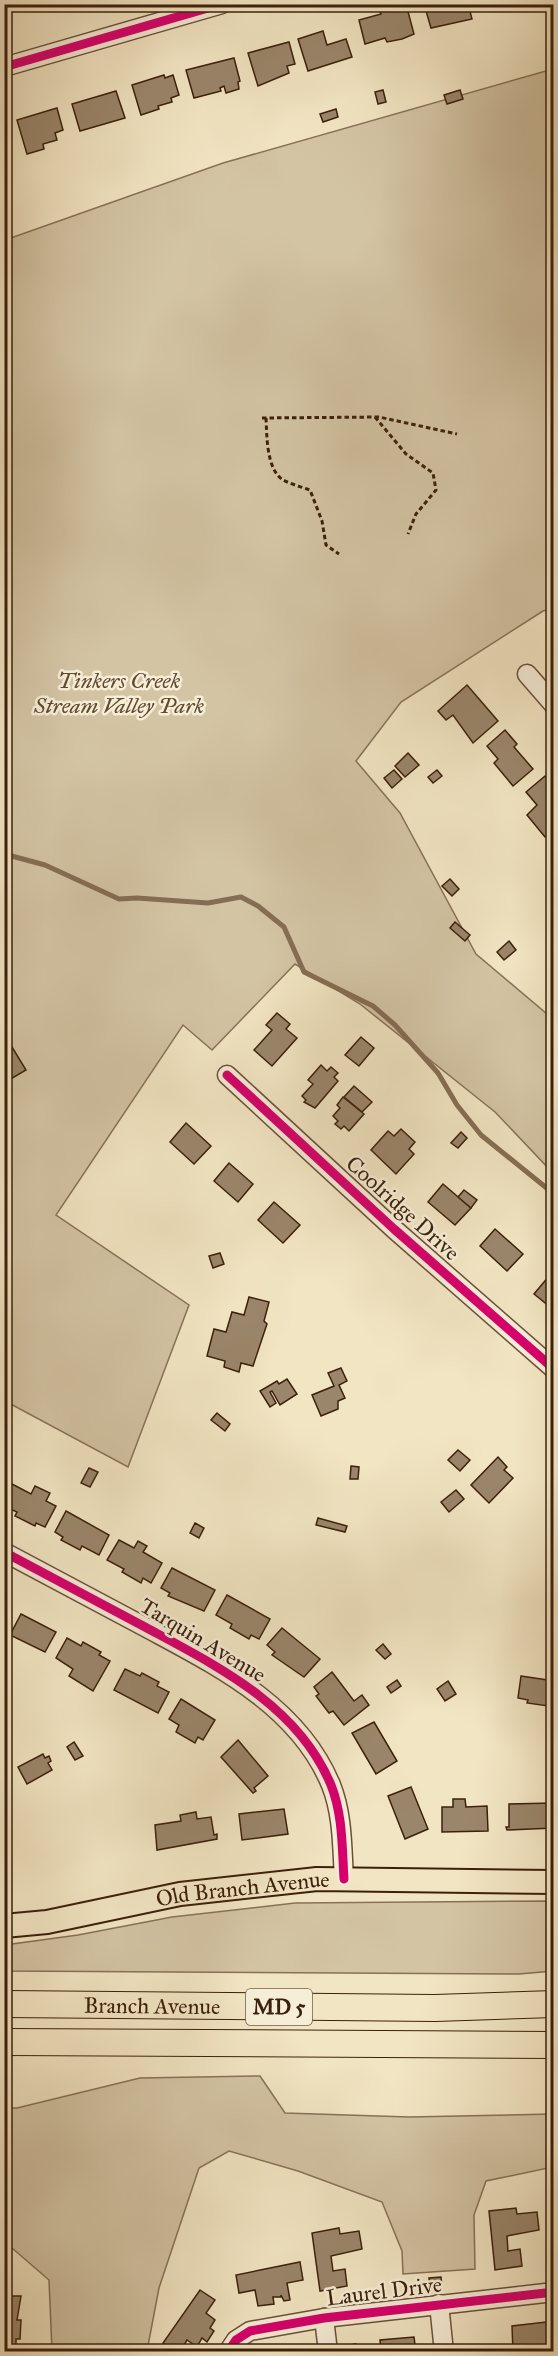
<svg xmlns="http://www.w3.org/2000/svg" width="558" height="2356" font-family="'IM FELL Great Primer',serif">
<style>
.green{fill:#d3c4a4;stroke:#877258;stroke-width:1.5}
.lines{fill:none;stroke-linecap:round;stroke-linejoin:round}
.stream{stroke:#846e54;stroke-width:5}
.building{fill:#9a866b;stroke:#3b200b;stroke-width:1.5}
.minor-casing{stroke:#695139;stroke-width:21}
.major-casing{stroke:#3b200b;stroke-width:26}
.highway-casing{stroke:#3b200b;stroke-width:28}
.path{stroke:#3b200b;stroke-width:3;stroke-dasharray:4.5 3;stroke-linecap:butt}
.minor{stroke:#f7eed8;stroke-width:18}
.major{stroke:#f2e5c3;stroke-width:22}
.highway{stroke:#f2e5c3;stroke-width:26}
.cycleway-casing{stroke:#f7eed8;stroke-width:13}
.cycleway{stroke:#d6006c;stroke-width:9}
.labels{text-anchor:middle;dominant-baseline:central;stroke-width:5;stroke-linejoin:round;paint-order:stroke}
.shield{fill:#f7eed8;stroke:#735e48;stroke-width:1.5}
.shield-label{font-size:21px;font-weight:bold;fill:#3b200b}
.park-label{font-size:22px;font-style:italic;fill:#614931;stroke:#f7eed8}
.street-label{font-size:22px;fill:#3b200b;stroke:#f7eed8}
</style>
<rect width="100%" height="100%" fill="#f2e5c3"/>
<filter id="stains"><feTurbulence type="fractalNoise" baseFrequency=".00333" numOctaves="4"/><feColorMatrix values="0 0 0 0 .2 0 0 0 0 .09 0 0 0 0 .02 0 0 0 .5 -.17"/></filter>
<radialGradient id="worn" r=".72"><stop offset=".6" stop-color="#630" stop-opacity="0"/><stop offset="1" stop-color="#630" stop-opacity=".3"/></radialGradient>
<g class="green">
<path d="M553,69V608L543,611L401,702L356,761L400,813L476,954L553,1019V1173L495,1112L360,1004L295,964L212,1050L183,1025L56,1215L189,1305L128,1467L5,1401V240L223,163Z"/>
<path d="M553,1901V1971L519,1974L5,1971V1945L78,1935L172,1917L295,1903Z"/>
<path d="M260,2076L285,2113L409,2117L553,2114V2167L486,2181L474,2215L475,2269L403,2274L402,2251L382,2202L298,2171L229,2151L199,2168L159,2288L147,2351H52L49,2280L5,2242V2108H17L140,2078Z"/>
</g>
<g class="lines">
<path class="stream" d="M4,856L8,855L45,865L119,899L137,898L208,903L241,897L258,906L284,927L304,972L373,1006L395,1025L438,1073L457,1105L481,1135L554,1194"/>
</g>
<g class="building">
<path d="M395,4H406L414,34L402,39L387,42L385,38L365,44L359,20L381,14L380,11L395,7Z"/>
<path d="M424,4H468L472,19L431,28Z"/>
<path d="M323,31L327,45L346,39L352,57L308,71L298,39Z"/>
<path d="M289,42L295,64L287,66L289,73L258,86L248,53Z"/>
<path d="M234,58L240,81L238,82L239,89L226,93L224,86L220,88L221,91L194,98L186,70Z"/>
<path d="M164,75L165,78L173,75L179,95L171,98L172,102L158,106L159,109L141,115L132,85Z"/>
<path d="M383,90L386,102L378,104L375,92Z"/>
<path d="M460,90L463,99L447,104L444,95Z"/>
<path d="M116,91L125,118L80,131L72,104Z"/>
<path d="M57,108L63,130L55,133L57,140L43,144L44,149L27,154L17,120Z"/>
<path d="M336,109L338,117L323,122L320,114Z"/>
<path d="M467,685L498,721L473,743L453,715L446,720L438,711Z"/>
<path d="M505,730L517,744L514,747L533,769L513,786L494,763L498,759L487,746Z"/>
<path d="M408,753L419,765L405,777L395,766Z"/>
<path d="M394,770L402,779L392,788L384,778Z"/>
<path d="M437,770L442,776L433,783L428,777Z"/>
<path d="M545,776L554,787V830L545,837L527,815L537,805L526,792Z"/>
<path d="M450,879L459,889L452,896L442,886Z"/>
<path d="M455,922L470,935L465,941L450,928Z"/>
<path d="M509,941L516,950L504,960L497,952Z"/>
<path d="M277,1013L290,1024L286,1029L297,1038L272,1066L254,1050L272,1030L266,1025Z"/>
<path d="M4,1034L26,1070L4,1083Z"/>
<path d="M361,1037L374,1048L359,1066L345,1055Z"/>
<path d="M321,1065L327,1071L331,1067L338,1073L334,1077L338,1081L315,1108L304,1102L306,1100L302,1096L313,1084L308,1080Z"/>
<path d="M354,1086L372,1102L362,1112L344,1097Z"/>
<path d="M343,1097L364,1114L349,1131L344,1126L341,1129L335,1124L338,1121L333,1116L340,1108L337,1105Z"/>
<path d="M186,1123L211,1146L194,1164L170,1142Z"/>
<path d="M401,1129L415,1142L409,1149L414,1154L396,1174L371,1150L388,1131L394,1136Z"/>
<path d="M461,1132L467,1138L458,1148L451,1143Z"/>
<path d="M229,1163L253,1184L238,1202L214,1181Z"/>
<path d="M443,1184L471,1208L455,1225L428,1202Z"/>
<path d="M464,1190L477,1200L471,1208L458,1197Z"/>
<path d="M274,1202L300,1225L283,1243L258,1220Z"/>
<path d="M495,1229L523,1254L507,1271L480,1246Z"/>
<path d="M220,1253L224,1264L213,1268L209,1256Z"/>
<path d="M549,1276L554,1280L552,1312L548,1310L550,1307L534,1294Z"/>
<path d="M249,1297L269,1302L264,1321L267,1324L253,1366L241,1363L239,1372L224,1367L225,1361L207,1356L214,1329L226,1332L232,1312L244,1315Z"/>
<path d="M341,1368L347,1381L339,1385L345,1398L338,1401V1409L321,1416L312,1395L334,1386L328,1373Z"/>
<path d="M287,1379L297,1394L280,1405L272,1391L270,1392L276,1403L270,1407L260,1391L277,1381L279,1384Z"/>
<path d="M217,1413L230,1424L225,1431L211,1420Z"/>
<path d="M458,1450L470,1460L460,1471L448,1460Z"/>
<path d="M498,1457L507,1467L504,1470L513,1478L489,1503L471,1485Z"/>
<path d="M351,1466L359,1467L358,1479H350Z"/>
<path d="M89,1468L98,1472L90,1487L81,1483Z"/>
<path d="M12,1484L31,1494L35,1486L50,1493L46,1501L56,1506L45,1527L36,1523L35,1526L15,1516L17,1512L4,1506V1499Z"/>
<path d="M456,1490L464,1499L449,1512L441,1502Z"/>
<path d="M66,1511L109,1535L99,1555L82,1546L80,1550L61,1540L63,1537L55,1532Z"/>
<path d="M318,1518L347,1526L345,1532L316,1525Z"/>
<path d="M195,1523L204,1528L199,1538L190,1533Z"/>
<path d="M119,1540L134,1548L138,1541L147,1546L143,1552L162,1563L151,1583L143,1578L141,1583L122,1572L124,1569L107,1560Z"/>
<path d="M172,1568L215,1590L204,1611L168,1596L170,1593L161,1588Z"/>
<path d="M227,1595L270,1619L259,1639L251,1635L249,1639L230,1628L232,1624L216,1615Z"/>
<path d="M21,1614L56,1632L45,1652L10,1635Z"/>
<path d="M282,1628L320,1659L304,1677L272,1655L275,1652L267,1645Z"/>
<path d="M67,1638L81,1646L83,1642L101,1652L99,1655L110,1661L93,1691L69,1676L73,1669L56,1658Z"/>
<path d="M383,1644L391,1654L385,1659L376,1650Z"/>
<path d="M125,1669L140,1676L142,1673L159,1682L157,1686L169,1692L158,1713L114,1690Z"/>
<path d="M332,1672L354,1701L362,1695L369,1705L344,1725L333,1711L329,1713L316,1696L319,1694L314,1687Z"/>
<path d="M521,1676L554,1681V1703H548V1706L527,1703L528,1700L518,1698Z"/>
<path d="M397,1680L401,1686L391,1693L387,1687Z"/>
<path d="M448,1681L456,1694L445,1701L437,1689Z"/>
<path d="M181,1699L215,1720L203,1740L198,1737L195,1743L176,1732L179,1725L169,1719Z"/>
<path d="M374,1722L397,1761L376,1774L352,1733Z"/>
<path d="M238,1740L268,1776L254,1788L256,1791L253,1793L221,1757Z"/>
<path d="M74,1742L83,1756L75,1760L67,1747Z"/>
<path d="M43,1754L45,1758L49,1756L51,1761L48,1763L52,1770L27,1784L18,1767Z"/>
<path d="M411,1787L428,1829L405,1839L388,1796Z"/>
<path d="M453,1799H465L466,1807L487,1806L488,1831L442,1832V1807H453Z"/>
<path d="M553,1803L554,1828L507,1830L506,1827H509V1804Z"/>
<path d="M284,1809L288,1834L242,1840L239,1814Z"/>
<path d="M196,1812L197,1819L211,1817L214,1835L217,1834V1839L157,1850L155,1825L181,1821L180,1815Z"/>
<path d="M516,2208L517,2214L537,2212L539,2230L507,2236L508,2251L520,2249L522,2266L495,2270L489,2211Z"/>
<path d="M339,2228L340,2234L359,2231L362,2249L331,2256L333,2271L345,2269L347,2286L320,2291L312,2233Z"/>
<path d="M4,2260H10V2271H6V2286L10,2285L9,2296H4Z"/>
<path d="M300,2262L303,2280L287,2283L290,2300L284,2301L281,2295V2297H273L274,2304L258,2306L255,2290L239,2293L236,2275Z"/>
<path d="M441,2277L442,2286L430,2288L429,2278Z"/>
<path d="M200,2290L215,2300L206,2313L215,2320L210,2328L214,2331L207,2342L202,2338L197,2347L187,2340L180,2352H175L163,2343Z"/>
<path d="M4,2296H21L17,2320H21L20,2339H16V2352H4Z"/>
<path d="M546,2322L549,2352H513L512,2326Z"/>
<path d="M414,2337L416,2352H381L380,2340Z"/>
<path d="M356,2344L357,2352H339V2347Z"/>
</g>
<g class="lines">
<g class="minor-casing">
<g id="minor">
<path d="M4,67L222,4"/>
<path d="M527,674L554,705"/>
<path d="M227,1075L394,1229L554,1369"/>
<path d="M4,1552C51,1577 98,1602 145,1627C217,1666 298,1705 331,1785C343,1815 342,1848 344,1879"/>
<path d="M439,2304L444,2352"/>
<path d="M324,2318L328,2352"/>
<path d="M228,2352L236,2340L250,2331L324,2318L554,2292"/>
</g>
</g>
<g class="major-casing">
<g id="major">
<path id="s1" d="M4,1926L47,1922L180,1894L317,1879L554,1882"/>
</g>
</g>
<g class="highway-casing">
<g id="highway">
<path id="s2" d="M4,2004L435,2008L554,2004"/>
<path d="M4,2042L554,2045"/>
</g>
</g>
<g class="path">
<path d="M375,417L406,454L433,473L436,490L416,514L408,534"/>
<path d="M262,418L379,417L457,434"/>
<path d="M266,418C267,435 266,469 283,480C291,484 301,487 310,490L322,521L326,545L339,554"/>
</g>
<use href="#minor" class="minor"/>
<use href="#major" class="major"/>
<use href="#highway" class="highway"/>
<g class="cycleway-casing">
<g id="cycleway">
<path d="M4,67L222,4"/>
<path d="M227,1075L394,1229L554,1369"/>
<path d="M4,1552C51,1577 98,1602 145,1627C217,1666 298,1705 331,1785C343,1815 342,1848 344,1879"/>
<path d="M228,2352L236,2340L250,2331L324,2318L554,2292"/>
</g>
</g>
<use href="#cycleway" class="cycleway"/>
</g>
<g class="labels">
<rect class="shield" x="246" y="1989" width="66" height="36" rx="4.5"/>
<g class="shield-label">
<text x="279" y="2007">MD 5</text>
</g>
<g class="park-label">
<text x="119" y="680">Tinkers Creek<tspan x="119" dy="25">Stream Valley Park</tspan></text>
</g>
<g class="street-label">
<text transform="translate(403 1208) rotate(42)">Coolridge Drive</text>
<text transform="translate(203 1640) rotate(31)">Tarquin Avenue</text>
<text stroke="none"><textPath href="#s1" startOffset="242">Old Branch Avenue</textPath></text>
<text stroke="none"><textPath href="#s2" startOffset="148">Branch Avenue</textPath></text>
<text transform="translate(384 2291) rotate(-7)">Laurel Drive</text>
</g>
</g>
<rect width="558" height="2356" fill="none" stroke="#f2e5c3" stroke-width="24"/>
<rect x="6" y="6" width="546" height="2344" fill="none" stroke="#3b200b" stroke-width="3"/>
<rect x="12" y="12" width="534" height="2332" fill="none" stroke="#3b200b" stroke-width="1.5"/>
<rect width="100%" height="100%" filter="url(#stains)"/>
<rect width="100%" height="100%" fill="url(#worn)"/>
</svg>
